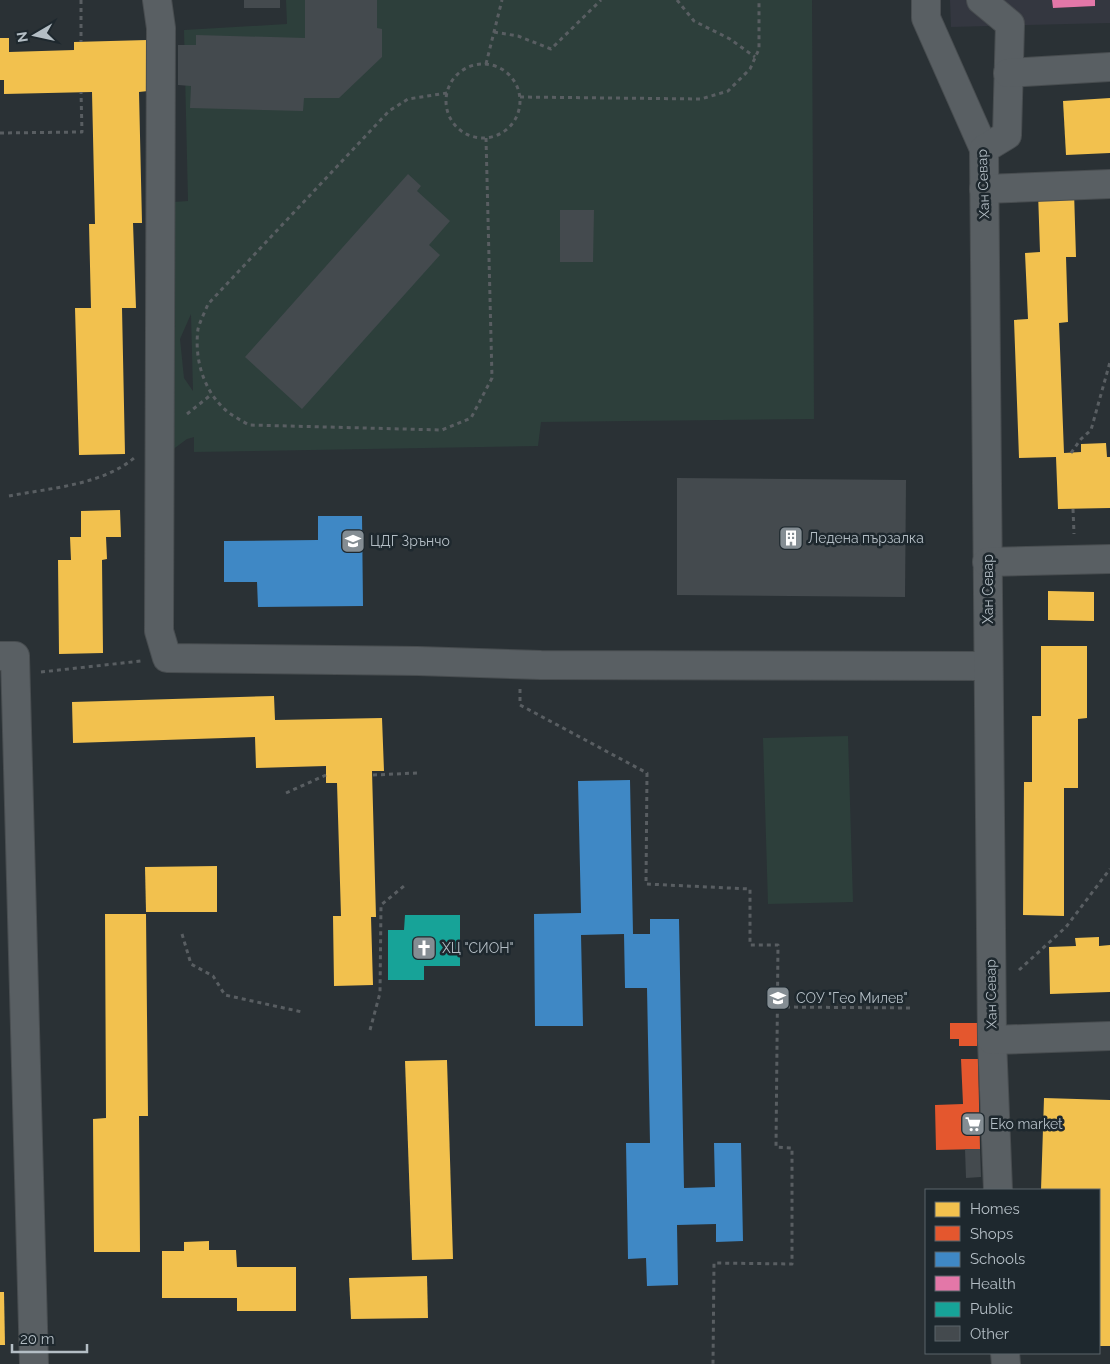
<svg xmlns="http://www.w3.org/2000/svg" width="1110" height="1364" font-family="Raleway,sans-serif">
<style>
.medical{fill:#343740}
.green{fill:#2d3f3b;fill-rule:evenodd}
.homes{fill:#f2c14e}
.shops{fill:#e4572e}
.schools{fill:#3f88c5}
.health{fill:#e377a8}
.public{fill:#17a398}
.building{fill:#444a4e}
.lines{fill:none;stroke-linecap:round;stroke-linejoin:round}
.minor-casing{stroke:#484d50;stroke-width:30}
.path{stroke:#595e62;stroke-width:3;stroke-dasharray:4 4;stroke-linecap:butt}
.minor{stroke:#595f63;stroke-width:28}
.labels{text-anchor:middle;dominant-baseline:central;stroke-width:5;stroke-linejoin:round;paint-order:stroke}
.street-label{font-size:14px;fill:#b4bec5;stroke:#1e282e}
.poi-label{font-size:14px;fill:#b4bec5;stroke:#1e282e;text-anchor:start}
</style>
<rect width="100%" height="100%" fill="#2a3135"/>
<path class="medical" d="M950,0H1052L1053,8L1095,6V0H1110V23L951,27Z"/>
<g class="green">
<path d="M286,0H812L814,419L541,422L538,446L194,452V437L187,439L168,453L159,203L188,201L184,30L287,24ZM191,314V315L193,391L184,378L180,339Z"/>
<path d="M848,736L853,902L768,904L763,738Z"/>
</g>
<g class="homes">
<path d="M0,38H9V52L74,50V42L147,40L148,91L139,92L142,223H133L136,308H122L125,454L79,455L75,308H91L89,224H95L92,92L4,94V80H0Z"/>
<path d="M1110,98V153L1066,155L1063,101Z"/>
<path d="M1074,191L1076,257H1066L1068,322L1059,323L1064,453L1081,452V444L1106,443L1107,457H1110V508L1058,509L1056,457L1019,458L1014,320L1028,319L1025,253L1040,252L1038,192Z"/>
<path d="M120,510L121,537H106L107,559L102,560L103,653L59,654L58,560H71L70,537H81V511Z"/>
<path d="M1048,591L1094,592V621L1048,620Z"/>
<path d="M1041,646H1087V718L1078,719V788H1064V916L1023,915L1024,782H1032V716H1041Z"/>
<path d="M274,696L275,720L382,718L384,771H372L376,917H371L373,985L334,986L333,916H341L337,783H326V766L256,768L255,737L73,743L72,702Z"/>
<path d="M217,866V912H146L145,867Z"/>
<path d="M105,914H146L148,1116H139L140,1252H94L93,1119L106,1118Z"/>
<path d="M1099,937V946L1110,945V992L1050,994L1049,947L1076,946L1075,938Z"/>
<path d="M447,1060L453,1259L412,1260L405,1061Z"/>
<path d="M1044,1098L1110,1100V1346H1099V1190H1041Z"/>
<path d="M209,1241V1250H236L237,1267H296V1311H237V1298H162V1251H184V1242Z"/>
<path d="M427,1276L428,1318L351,1319L349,1278Z"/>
<path d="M0,1292H4L5,1345H0Z"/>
</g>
<g class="shops">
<path d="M950,1023H978L977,1046H959V1039H950Z"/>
<path d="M961,1059H978L980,1149L936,1150L935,1105L963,1104Z"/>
</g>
<g class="schools">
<path d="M318,516H362L363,606L258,607L257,582H224V541L318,540Z"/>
<path d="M630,780L633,934H650V919H679L684,1188L715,1187L714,1143H741L743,1241L716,1242V1224L677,1225L678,1285L647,1286L646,1258L628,1259L626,1143H650L647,988H625L624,934L581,935L583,1026H535L534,914L581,913L578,781Z"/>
</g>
<path class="health" d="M1052,0H1095V6L1053,8Z"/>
<path class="public" d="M405,915H460V966H424V980H388V930H404Z"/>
<g class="building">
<rect x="244" y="0" width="36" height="8"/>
<path d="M305,0H377V28L382,29V57L339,98H304L303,111L190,108L191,86L178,85V45H196V35L305,38Z"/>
<path d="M408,174L421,186L417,191L450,221L429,245L440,255L302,409L245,357Z"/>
<path d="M560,210H594L593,262H560Z"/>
<path d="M677,478L906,480L905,597L677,595Z"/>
<path d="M965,1149H980L981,1177L966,1178Z"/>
</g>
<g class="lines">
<g class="minor-casing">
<g id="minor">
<path d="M157,0L161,28L159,631L167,658L418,661L541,665L988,666"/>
<path d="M926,0V18L984,149L992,1040L998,1190"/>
<path d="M981,0L1010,24L1007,135L984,149"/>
<path d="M1008,73L1110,67"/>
<path d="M984,189L1110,184"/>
<path d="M987,562L1110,559"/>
<path d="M0,656H15L34,1364"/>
<path d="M992,1040L1110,1036"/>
<path d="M1005,1353L1006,1364"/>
</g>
</g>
<g class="path">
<path d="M81,0V42"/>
<path d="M677,0L694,21L730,39L755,57"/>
<path d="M494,32L518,36L551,49L601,0"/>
<path d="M486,64L502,0"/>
<circle cx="483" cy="101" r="37"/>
<path d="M447,93L408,99L389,111L208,304C205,312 200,321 198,329C194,360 204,393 229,413C235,417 242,421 249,425L442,430L471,418L492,378L486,138"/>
<path d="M520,97L701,99L728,91L750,69L759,49V0"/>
<path d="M0,133L82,132L81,92"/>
<path d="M187,414L212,394"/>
<path d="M1071,453L1081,439L1091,430L1110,362"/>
<path d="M9,496C50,488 102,485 134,458"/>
<path d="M1073,509L1074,534"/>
<path d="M41,672L141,661"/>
<path d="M520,689V705L647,773L646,884L750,889V945H778L776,1147L792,1148V1264L714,1263L713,1364"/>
<path d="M373,775L417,773"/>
<path d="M286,793L326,775"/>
<path d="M182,934L191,964L213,976L225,995L302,1012"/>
<path d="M1019,970L1066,927L1110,869"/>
<path d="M778,1007L911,1008"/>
<path d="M370,1030L380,993L381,905L404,886"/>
</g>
<use href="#minor" class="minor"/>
</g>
<defs>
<g id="building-square" transform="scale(1.25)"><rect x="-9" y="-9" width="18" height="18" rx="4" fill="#848d93" stroke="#1e282e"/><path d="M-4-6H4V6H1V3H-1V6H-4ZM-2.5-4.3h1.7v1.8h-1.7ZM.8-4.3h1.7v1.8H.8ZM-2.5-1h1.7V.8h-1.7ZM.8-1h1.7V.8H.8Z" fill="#fff"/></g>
<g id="school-square" transform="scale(1.25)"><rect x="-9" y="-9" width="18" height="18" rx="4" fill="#848d93" stroke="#1e282e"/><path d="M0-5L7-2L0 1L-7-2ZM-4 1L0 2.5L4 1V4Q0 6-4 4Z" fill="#fff"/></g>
<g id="church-square" transform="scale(1.25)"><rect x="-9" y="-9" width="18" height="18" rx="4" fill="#848d93" stroke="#1e282e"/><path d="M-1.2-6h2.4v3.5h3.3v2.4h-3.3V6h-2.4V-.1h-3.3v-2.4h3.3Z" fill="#fff"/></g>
<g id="supermarket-square" transform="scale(1.25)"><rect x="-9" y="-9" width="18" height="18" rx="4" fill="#848d93" stroke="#1e282e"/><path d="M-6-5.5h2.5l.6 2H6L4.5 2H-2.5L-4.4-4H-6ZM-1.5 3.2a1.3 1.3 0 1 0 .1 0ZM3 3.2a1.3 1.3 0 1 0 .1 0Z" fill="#fff"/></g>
</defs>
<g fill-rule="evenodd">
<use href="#building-square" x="791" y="538"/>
<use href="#school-square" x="353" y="541"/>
<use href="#church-square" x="424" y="948"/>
<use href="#school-square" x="778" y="998"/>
<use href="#supermarket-square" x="973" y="1124"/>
</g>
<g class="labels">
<g class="street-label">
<text transform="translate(983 184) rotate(-92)">Хан Севар</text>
<text transform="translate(988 589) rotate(-90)">Хан Севар</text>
<text transform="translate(991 994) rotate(-91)">Хан Севар</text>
</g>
<g class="poi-label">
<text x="808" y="538">Ледена пързалка</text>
<text x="370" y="541">ЦДГ Зрънчо</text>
<text x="442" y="948">ХЦ "СИОН"</text>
<text x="796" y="998">СОУ "Гео Милев"</text>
<text x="990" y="1124">Eko market</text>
</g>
</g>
<rect x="925" y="1189" width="175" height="165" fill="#1e282e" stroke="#5a646a"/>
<rect x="935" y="1202" width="25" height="15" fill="#f2c14e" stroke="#5a646a"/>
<text x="970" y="1214" font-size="15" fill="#b4bec5">Homes</text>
<rect x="935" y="1226" width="25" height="15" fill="#e4572e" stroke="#5a646a"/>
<text x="970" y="1239" font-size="15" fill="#b4bec5">Shops</text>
<rect x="935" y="1252" width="25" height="15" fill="#3f88c5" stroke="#5a646a"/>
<text x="970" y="1264" font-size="15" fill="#b4bec5">Schools</text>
<rect x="935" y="1276" width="25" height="15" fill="#e377a8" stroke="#5a646a"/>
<text x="970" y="1289" font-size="15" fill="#b4bec5">Health</text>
<rect x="935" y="1302" width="25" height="15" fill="#17a398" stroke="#5a646a"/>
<text x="970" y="1314" font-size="15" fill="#b4bec5">Public</text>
<rect x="935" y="1326" width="25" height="15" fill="#444a4e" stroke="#5a646a"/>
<text x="970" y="1339" font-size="15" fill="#b4bec5">Other</text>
<g transform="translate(35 35) rotate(261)" stroke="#1e282e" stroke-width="4" paint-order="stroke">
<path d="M0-4L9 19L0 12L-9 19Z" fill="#b4bec5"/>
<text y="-8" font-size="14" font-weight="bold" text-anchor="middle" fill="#b4bec5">N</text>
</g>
<path d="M12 1344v8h75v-8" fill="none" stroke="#b4bec5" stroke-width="2.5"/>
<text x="20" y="1344" font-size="15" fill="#b4bec5" stroke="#1e282e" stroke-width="4" paint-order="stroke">20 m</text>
</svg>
